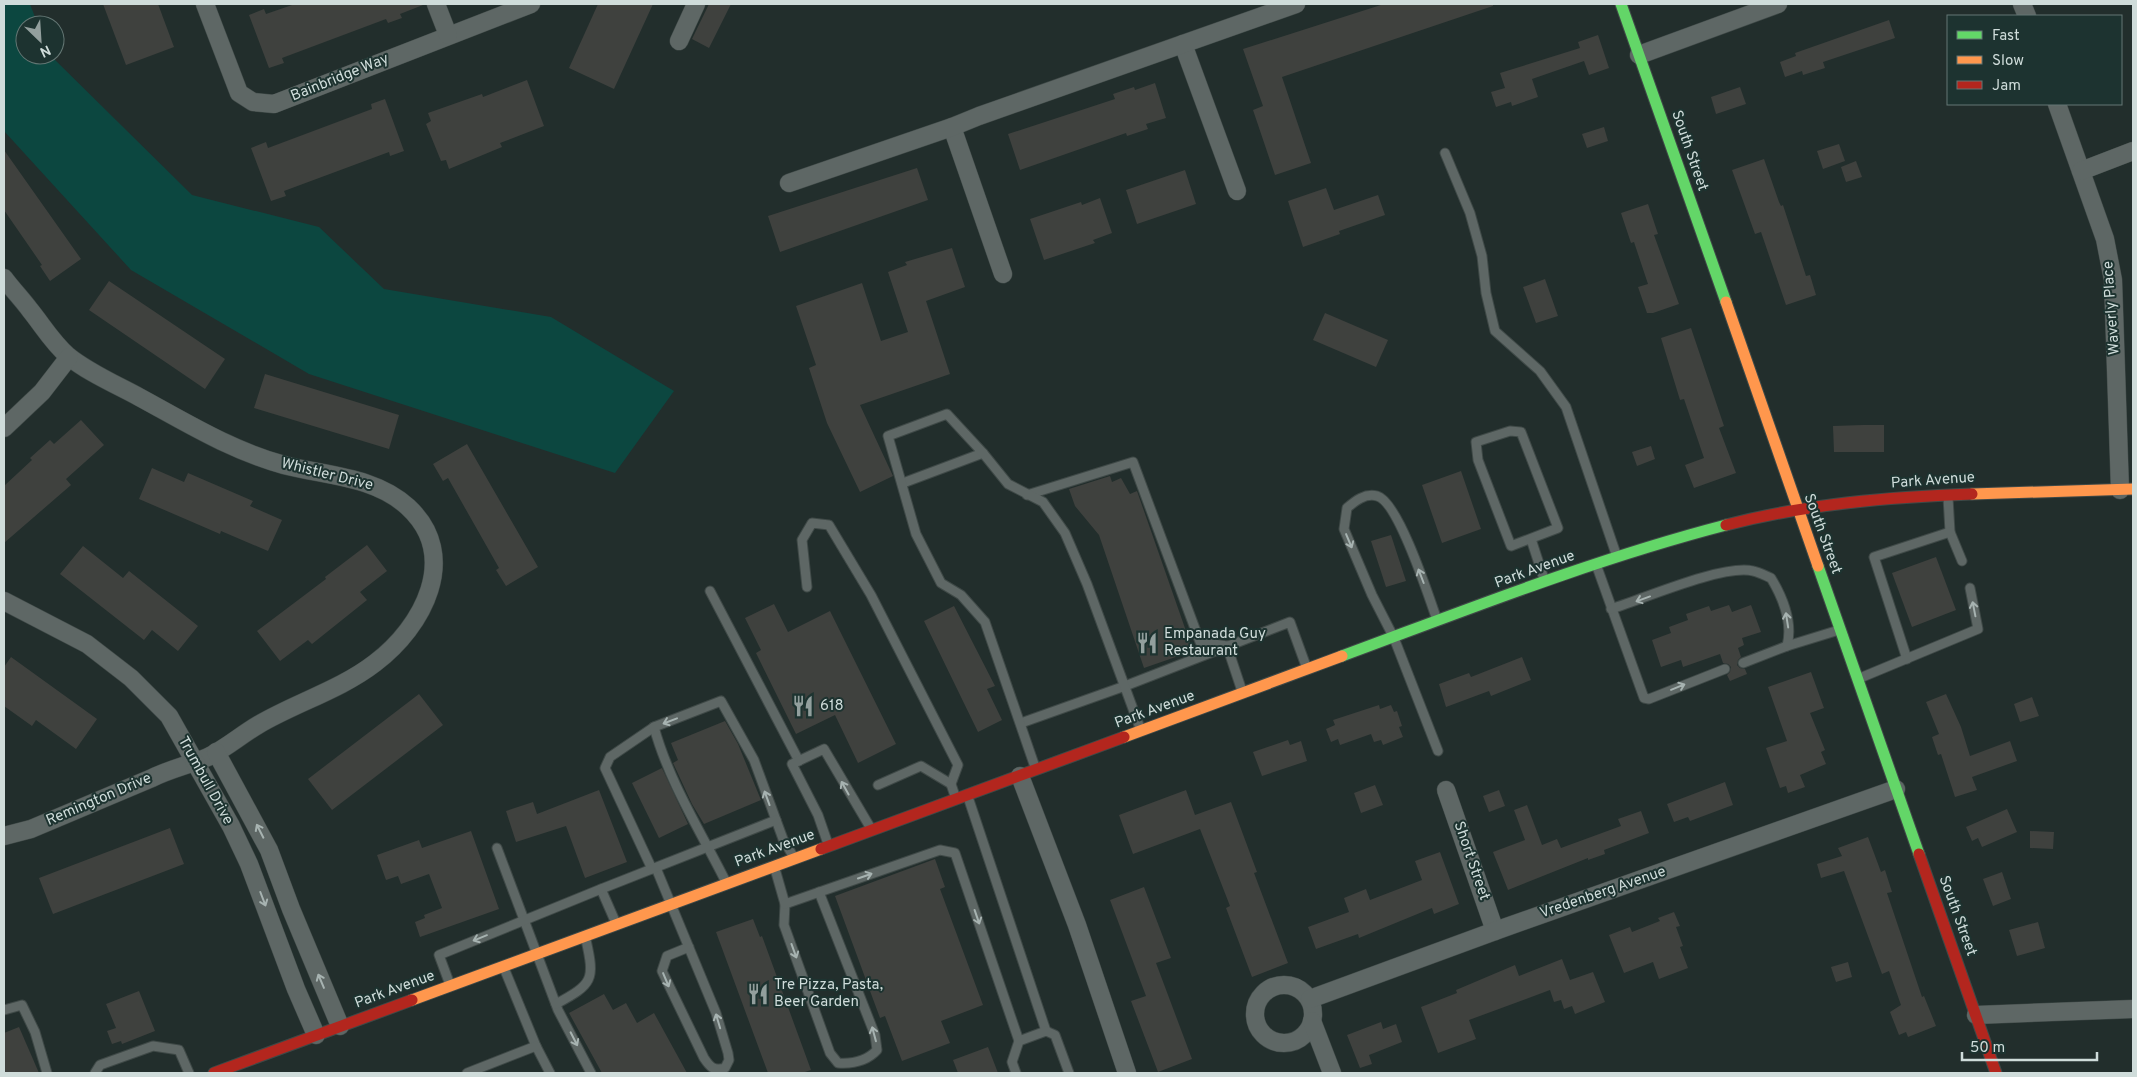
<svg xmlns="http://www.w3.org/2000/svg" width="2137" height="1077" font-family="Overpass,sans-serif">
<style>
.green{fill:#0c4740}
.building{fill:#3f413e}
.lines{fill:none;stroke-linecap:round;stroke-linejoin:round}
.lane-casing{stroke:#3f4947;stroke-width:11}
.street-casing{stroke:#3f4947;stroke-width:19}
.fast-casing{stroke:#3f4947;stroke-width:13}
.slow-casing{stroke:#3f4947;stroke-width:13}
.jam-casing{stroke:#3f4947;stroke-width:13}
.lane{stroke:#5e6765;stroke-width:9}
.street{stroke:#5e6765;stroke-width:18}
.fast{stroke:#63d668;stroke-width:11}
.slow{stroke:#ff974d;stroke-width:11}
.jam{stroke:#b3261e;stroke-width:11}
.oneway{stroke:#a7b3b1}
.labels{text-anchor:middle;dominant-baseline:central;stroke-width:4;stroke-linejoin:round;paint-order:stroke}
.street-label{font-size:15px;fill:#cfdcda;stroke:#1d3330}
.poi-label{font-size:15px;fill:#cfdcda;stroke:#1d3330;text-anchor:start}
</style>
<rect width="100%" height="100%" fill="#222e2c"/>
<path class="green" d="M4,4H30L38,25H25V55H50L192,195L319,227L384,289L551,317L674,391L615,473L309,374L131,270L4,131Z"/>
<g class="building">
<path d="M103,4H158L174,47L126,65Z"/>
<path d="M295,4H422L423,5L400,14L402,18L388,23L386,19L282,58L284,63L269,68L249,15L264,9L266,14Z"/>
<path d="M598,4H653L614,89L569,68Z"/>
<path d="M709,4H731L709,48L692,39Z"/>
<path d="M1384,4H1493V6L1282,77L1311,163L1275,175L1253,110L1263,106L1243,49Z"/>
<path d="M1889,20L1895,38L1823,62L1825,68L1803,75L1802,71L1785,77L1780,62L1796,56L1795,53Z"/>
<path d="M1598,35L1609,68L1589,75L1584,61L1532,79L1538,97L1512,106L1511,102L1496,107L1491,92L1505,88L1500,73L1580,48L1578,42Z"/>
<path d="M527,80L544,126L500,143L502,147L449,169L446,160L441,161L426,124L431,121L428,113L482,94L483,97Z"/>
<path d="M1155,83L1166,118L1146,124L1148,129L1127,136L1126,133L1020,170L1008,134L1115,99L1113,94L1134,87L1135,90Z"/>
<path d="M1740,87L1746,104L1716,114L1711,97Z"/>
<path d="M385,99L404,151L390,156L389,152L284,191L286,196L271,201L251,148L266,142L268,148L372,109L371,104Z"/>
<path d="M1604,127L1608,141L1587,148L1582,134Z"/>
<path d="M1839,144L1845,161L1823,169L1817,151Z"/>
<path d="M4,150L81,259L50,281L40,266L42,265L4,210Z"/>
<path d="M1764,159L1779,202L1781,206L1783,205L1806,276L1810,275L1816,295L1786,305L1761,232L1755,234L1732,170Z"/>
<path d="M1856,161L1862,177L1846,182L1841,167Z"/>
<path d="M917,168L928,200L780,252L768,216Z"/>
<path d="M1185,170L1196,204L1137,224L1126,190Z"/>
<path d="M1326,188L1334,210L1378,195L1385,215L1339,231L1340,234L1303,247L1288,201Z"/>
<path d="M1100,198L1112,233L1093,240L1095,243L1044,260L1030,219L1081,202L1082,205Z"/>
<path d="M1648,204L1658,234L1654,235L1679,304L1653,313H1647L1638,287L1648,284L1634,242L1631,243L1621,213Z"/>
<path d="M952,248L965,287L926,301L950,374L860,405L893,476L860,492L827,423L809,368L816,365L796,306L862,283L881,341L908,332L888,272L907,265L905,262Z"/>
<path d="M1545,279L1558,316L1536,323L1523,287Z"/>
<path d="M109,281L225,359L205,389L89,310Z"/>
<path d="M1325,313L1388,340L1376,367L1313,340Z"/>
<path d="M1691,328L1724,426L1719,428L1736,473L1694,488L1685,465L1704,458L1684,399L1680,400L1661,338Z"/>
<path d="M265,374L399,415L389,449L254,408Z"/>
<path d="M81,420L104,445L66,479L71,485L4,543V486L32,460L30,458L50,440L54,444Z"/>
<path d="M1863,425H1884V452H1834L1833,426Z"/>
<path d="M467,444L538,567L506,586L496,570L499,568L448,478L443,481L433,464Z"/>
<path d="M1651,446L1655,459L1637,466L1632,452Z"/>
<path d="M152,468L184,482L188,473L253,501L250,506L282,520L268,551L221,531L220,534L139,499Z"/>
<path d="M1461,471L1481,529L1442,543L1422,485Z"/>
<path d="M1110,476L1112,482L1121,478L1130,494L1137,491L1193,651L1144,668L1099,535L1075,506L1069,489Z"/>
<path d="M1391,535L1406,581L1386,587L1371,541Z"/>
<path d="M367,545L387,571L360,592L367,600L312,644L308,640L280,661L257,631L326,579L325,577Z"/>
<path d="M83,546L123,578L129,571L198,626L178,651L152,630L144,640L60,574Z"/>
<path d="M1936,557L1956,610L1912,627L1892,573Z"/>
<path d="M774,604L788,632L830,611L896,744L858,763L835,715L796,734L756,653L761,650L745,618Z"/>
<path d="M1729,605L1732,612L1751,605L1761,632L1742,638L1744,645L1738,648L1741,657L1738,660L1737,665L1740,668L1745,669L1747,674L1730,681L1727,675L1730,672L1731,667L1728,664L1723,663L1720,654L1683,667L1681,660L1661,667L1652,640L1671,633L1669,627L1688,620L1686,614L1709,606L1711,611Z"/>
<path d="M954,606L995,686L987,689L1002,720L978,732L924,621Z"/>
<path d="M11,657L97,719L76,749L36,720L32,726L4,706V667Z"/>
<path d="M1522,657L1531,680L1491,696L1489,691L1446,707L1439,684L1469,673L1471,677Z"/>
<path d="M1811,672L1824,708L1810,713L1825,750L1821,752L1826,764L1800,775L1805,787L1788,793L1786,786L1780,788L1766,748L1787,741L1768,687Z"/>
<path d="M419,694L443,725L332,810L308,779Z"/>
<path d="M1946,694L1961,727L1970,756L2010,741L2017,761L1972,777L1977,790L1955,797L1941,754L1938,755L1932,737L1939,734L1926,702Z"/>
<path d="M2032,697L2039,716L2020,722L2014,704Z"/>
<path d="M1379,705L1380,709L1391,705L1394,712L1397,711L1402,726L1399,727L1403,737L1383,745L1381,740L1374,742L1371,734L1340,745L1338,739L1331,742L1326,729L1335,725L1333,720Z"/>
<path d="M725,721L738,744L761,800L704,824L692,804L674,765L673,763L678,760L671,743Z"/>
<path d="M1288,740L1290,745L1301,741L1307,761L1262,776L1253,752Z"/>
<path d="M662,768L688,824L659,838L632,783Z"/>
<path d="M1725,782L1733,805L1690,821L1688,817L1674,822L1667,804Z"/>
<path d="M1375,785L1383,805L1361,813L1354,793Z"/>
<path d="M599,790L627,862L585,878L566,826L516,842L506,811L533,802L537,814Z"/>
<path d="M1186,790L1195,815L1231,802L1257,872L1254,873L1288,963L1252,977L1226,908L1230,906L1200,829L1133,854L1119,815Z"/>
<path d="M1499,790L1505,806L1489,812L1483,796Z"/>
<path d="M1527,805L1542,845L1557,839L1561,848L1621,826L1618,819L1641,811L1649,833L1604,850L1605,854L1588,860V858L1508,890L1493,852L1525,840L1514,810Z"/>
<path d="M2007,809L2017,832L1982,847L1978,838L1972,841L1966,827Z"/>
<path d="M170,828L184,864L53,914L39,878Z"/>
<path d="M471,831L499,909L420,937L415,922L425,918L424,915L442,908L429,874L401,884L398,876L386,880L377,855L419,840L422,848Z"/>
<path d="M2030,831L2054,832L2053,849L2030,848Z"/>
<path d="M1868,837L1881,872L1885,870L1892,892L1887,893L1922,997L1924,996L1936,1026L1908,1037L1906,1032L1899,1035L1890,1012L1901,1005L1889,971L1882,974L1844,871L1821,878L1817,864L1842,856L1838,848Z"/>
<path d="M1440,852L1459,904L1434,914L1432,908L1359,938L1358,934L1316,949L1308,927L1349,912L1344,898L1366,889L1370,900L1422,880L1415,861Z"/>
<path d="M935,859L945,887L940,889L983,1005L941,1021L950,1043L902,1061L885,1016L880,1018L835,896Z"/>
<path d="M2002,872L2011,899L1993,906L1983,879Z"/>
<path d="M1144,887L1171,958L1156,963L1192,1059L1158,1072L1131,1001L1146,996L1110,900Z"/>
<path d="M1674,912L1680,926L1676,927L1683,946L1680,947L1688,968L1659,979L1653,962L1624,973L1609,935L1630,927L1632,932L1660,921L1658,918Z"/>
<path d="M753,919L760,937L762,936L811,1070L802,1073H768L716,932Z"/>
<path d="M2038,922L2045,948L2017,956L2009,930Z"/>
<path d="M1562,959L1570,980L1593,972L1605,1002L1575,1014L1572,1006L1564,1009L1561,1000L1554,1002L1550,990L1469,1020L1476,1039L1438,1053L1421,1007L1457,993L1456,990L1515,965L1519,976Z"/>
<path d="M1848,962L1852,977L1836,982L1831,967Z"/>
<path d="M139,991L155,1031L122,1044L121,1041L112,1044L107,1031L116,1028L106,1004Z"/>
<path d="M604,994L613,1010L626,1003L637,1023L654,1013L687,1073H602L569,1013Z"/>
<path d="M1381,1022L1383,1029L1396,1024L1402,1042L1369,1055L1372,1064L1360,1068L1347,1035Z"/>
<path d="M19,1027L39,1073H4V1033Z"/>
<path d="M988,1047L998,1073H958L953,1060Z"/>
</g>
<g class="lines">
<g class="lane-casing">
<g id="lane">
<path d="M1445,153L1470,213L1482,256L1486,293L1495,331L1540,371L1566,407L1616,554"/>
<path d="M1510,431L1521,432L1558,528L1511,546L1478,460L1476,442Z"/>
<path d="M903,483L983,453"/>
<path d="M1027,495L1133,462L1200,642L1227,646L1242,691"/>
<path d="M1948,497L1950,532L1962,561"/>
<path d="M1531,539L1544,579"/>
<path d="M1597,567L1644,698L1649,699L1725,669"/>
<path d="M807,587L802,540L812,523L829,525L871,595L958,765L951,784L955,796"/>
<path d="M710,591L799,761"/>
<path d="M1611,609C1643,599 1723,564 1753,571C1759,572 1766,576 1771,578C1783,598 1793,623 1787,646L1743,663"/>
<path d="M1437,620C1429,597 1398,501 1377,496C1365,493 1355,501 1347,508L1344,529L1372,595L1394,638L1438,751"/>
<path d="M1787,646L1839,630"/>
<path d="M1907,659L1874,557L1950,532"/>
<path d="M1860,678L1978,629L1970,588"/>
<path d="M1021,723L1125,686L1290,622L1306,666"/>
<path d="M1035,767L985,622L961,595L941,583L916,534L888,436L947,414L983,453L1008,484L1043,502L1065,533L1087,584L1140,728"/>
<path d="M878,785L921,766L951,784"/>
<path d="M968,797L1046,1031"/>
<path d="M828,844L818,815L792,764L824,749L870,827"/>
<path d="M497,848L558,1010L591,1073"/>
<path d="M656,868L716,1013L728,1053L729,1060L725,1068C713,1071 710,1067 704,1058L662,971L667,956L689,947"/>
<path d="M652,869L605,768L610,757L654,727"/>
<path d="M775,869L785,904L784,925L830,1053L838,1063C853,1064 867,1061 877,1050L875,1035L819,892"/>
<path d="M726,882C701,832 669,782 654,727L721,701L754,760L783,839L793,856"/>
<path d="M601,889L615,921"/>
<path d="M785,904L940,850L955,853L1019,1041"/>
<path d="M504,968L536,1046L550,1073"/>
<path d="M449,982L439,955L601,889L776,820"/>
<path d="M556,1004C593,984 595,980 586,940"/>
<path d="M4,1010L22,1005L35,1032L47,1073"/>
<path d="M95,1073L100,1065L153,1046L179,1050L189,1073"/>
<path d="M467,1073L536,1046"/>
<path d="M1016,1073L1012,1062L1019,1041L1046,1031L1055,1035L1069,1073"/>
</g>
</g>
<g class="street-casing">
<g id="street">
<path d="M205,4L239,93L253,102L274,104L531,4"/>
<path d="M436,4L448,35"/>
<path d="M2022,4L2027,16"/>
<path d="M679,41L696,4"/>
<path d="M1183,44L1237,191"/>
<path d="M1639,55L1778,4"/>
<path d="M2057,104L2105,239L2113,280L2120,490"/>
<path d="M952,127L1003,274"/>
<path d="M2081,171L2133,151"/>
<path d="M789,183L952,127L979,116L1296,4"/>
<path d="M4,278C12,289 22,299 30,310C43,326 52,342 68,356C89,373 115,384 139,397C187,423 230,450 284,465C326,476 374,476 408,507C461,556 423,627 375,663C340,690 295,703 258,725C241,735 225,749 208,757C189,765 170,769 152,778L31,829L4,836"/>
<path d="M4,428L42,392L69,357"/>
<path d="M4,601L87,644L131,678L169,716L231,826L249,864L296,989L316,1035"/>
<path d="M216,752L269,850L291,909L340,1026"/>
<path d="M1020,776L1077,925L1127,1073"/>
<path d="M1446,790L1495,931"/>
<circle cx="1284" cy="1014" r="29"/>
<path d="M1310,999L1495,931L1896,789"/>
<path d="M1976,1015L2133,1009"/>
<path d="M1312,1021L1332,1073"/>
</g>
</g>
<g class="fast-casing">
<g id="fast">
<path d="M1621,4L1726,302"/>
<path d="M1818,566L1919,854"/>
<path d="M1342,656C1469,609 1595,559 1726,525"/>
</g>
</g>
<g class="slow-casing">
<g id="slow">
<path d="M1726,302L1818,566"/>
<path d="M1972,494L2133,489"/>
<path d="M1124,737L1342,656"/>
<path d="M412,1000L821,849"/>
</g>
</g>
<g class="jam-casing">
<g id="jam">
<path d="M1726,525C1807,504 1889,497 1972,494"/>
<path d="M821,849L1124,737"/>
<path d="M1919,854L1996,1073"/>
<path d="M214,1073L412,1000"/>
</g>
</g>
<use href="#lane" class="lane"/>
<use href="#street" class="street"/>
<use href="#fast" class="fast"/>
<use href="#slow" class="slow"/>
<use href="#jam" class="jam"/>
</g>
<defs><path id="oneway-shaft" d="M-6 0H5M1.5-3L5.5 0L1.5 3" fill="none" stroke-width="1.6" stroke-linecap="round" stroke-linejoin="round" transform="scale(1.25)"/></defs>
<g class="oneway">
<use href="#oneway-shaft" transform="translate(1349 541) rotate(67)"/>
<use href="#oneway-shaft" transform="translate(1421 576) rotate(-111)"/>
<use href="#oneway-shaft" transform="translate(1643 599) rotate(160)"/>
<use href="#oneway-shaft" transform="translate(1974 609) rotate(-101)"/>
<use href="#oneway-shaft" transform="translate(1787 620) rotate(-99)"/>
<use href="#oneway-shaft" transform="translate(1678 687) rotate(-22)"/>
<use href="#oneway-shaft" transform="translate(670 721) rotate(159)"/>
<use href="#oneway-shaft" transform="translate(845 788) rotate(-119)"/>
<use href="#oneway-shaft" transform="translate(767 798) rotate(-110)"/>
<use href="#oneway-shaft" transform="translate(260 831) rotate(-117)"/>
<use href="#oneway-shaft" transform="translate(865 876) rotate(-19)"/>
<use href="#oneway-shaft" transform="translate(263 899) rotate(69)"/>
<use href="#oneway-shaft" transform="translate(977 917) rotate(71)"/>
<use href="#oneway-shaft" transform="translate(480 938) rotate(158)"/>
<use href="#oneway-shaft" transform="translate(794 951) rotate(70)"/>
<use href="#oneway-shaft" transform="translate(666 980) rotate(67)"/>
<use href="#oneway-shaft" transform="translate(321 981) rotate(-113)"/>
<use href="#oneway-shaft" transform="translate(718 1021) rotate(-107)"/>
<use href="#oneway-shaft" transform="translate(874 1034) rotate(-105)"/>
<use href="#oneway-shaft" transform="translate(574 1039) rotate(63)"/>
</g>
<defs>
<g id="restaurant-bare" transform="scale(1.725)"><path d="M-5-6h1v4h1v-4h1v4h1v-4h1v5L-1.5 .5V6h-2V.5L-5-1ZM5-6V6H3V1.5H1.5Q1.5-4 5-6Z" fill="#929f9d" stroke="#1d3330" stroke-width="2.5" paint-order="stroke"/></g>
</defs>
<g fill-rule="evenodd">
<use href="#restaurant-bare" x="1147" y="643"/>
<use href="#restaurant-bare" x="803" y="706"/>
<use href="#restaurant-bare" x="758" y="994"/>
</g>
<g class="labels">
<g class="street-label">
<text transform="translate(340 78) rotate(-22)">Bainbridge Way</text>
<text transform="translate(1689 151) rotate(71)">South Street</text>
<text transform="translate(2112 308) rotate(-94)">Waverly Place</text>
<text transform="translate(327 475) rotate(14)">Whistler Drive</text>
<text transform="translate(1933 481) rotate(-4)">Park Avenue</text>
<text transform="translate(1822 534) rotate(70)">South Street</text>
<text transform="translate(1535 570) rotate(-20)">Park Avenue</text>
<text transform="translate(1155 710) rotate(-20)">Park Avenue</text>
<text transform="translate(205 781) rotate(61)">Trumbull Drive</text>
<text transform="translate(99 800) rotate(-23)">Remington Drive</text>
<text transform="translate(775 849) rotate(-20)">Park Avenue</text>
<text transform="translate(1471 861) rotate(71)">Short Street</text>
<text transform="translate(1603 893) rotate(-19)">Vredenberg Avenue</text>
<text transform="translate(1957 916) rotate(70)">South Street</text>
<text transform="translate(395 990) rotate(-20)">Park Avenue</text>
</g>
<g class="poi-label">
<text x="1164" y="634">Empanada Guy<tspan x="1164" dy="17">Restaurant</tspan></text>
<text x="820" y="706">618</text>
<text x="774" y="985">Tre Pizza, Pasta,<tspan x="774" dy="17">Beer Garden</tspan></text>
</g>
</g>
<rect width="2137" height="1077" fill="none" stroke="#cfdcda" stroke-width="10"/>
<rect x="1947" y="15" width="175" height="90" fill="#1d3330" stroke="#647774"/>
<rect x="1957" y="31" width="25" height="8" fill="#63d668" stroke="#647774"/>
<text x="1992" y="40" font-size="15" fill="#cfdcda">Fast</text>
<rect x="1957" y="56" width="25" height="8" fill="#ff974d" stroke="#647774"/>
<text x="1992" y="65" font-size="15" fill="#cfdcda">Slow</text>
<rect x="1957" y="81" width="25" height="8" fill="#b3261e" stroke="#647774"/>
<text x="1992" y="90" font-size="15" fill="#cfdcda">Jam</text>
<g transform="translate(40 40) rotate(155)"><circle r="24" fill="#1d3330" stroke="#647774"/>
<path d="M0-4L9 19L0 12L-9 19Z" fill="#929f9d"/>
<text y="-8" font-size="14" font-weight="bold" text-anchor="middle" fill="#cfdcda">N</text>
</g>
<path d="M1962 1052v8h135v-8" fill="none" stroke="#cfdcda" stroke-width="2.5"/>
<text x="1970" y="1052" font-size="15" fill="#cfdcda" stroke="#1d3330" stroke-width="4" paint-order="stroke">50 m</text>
</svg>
